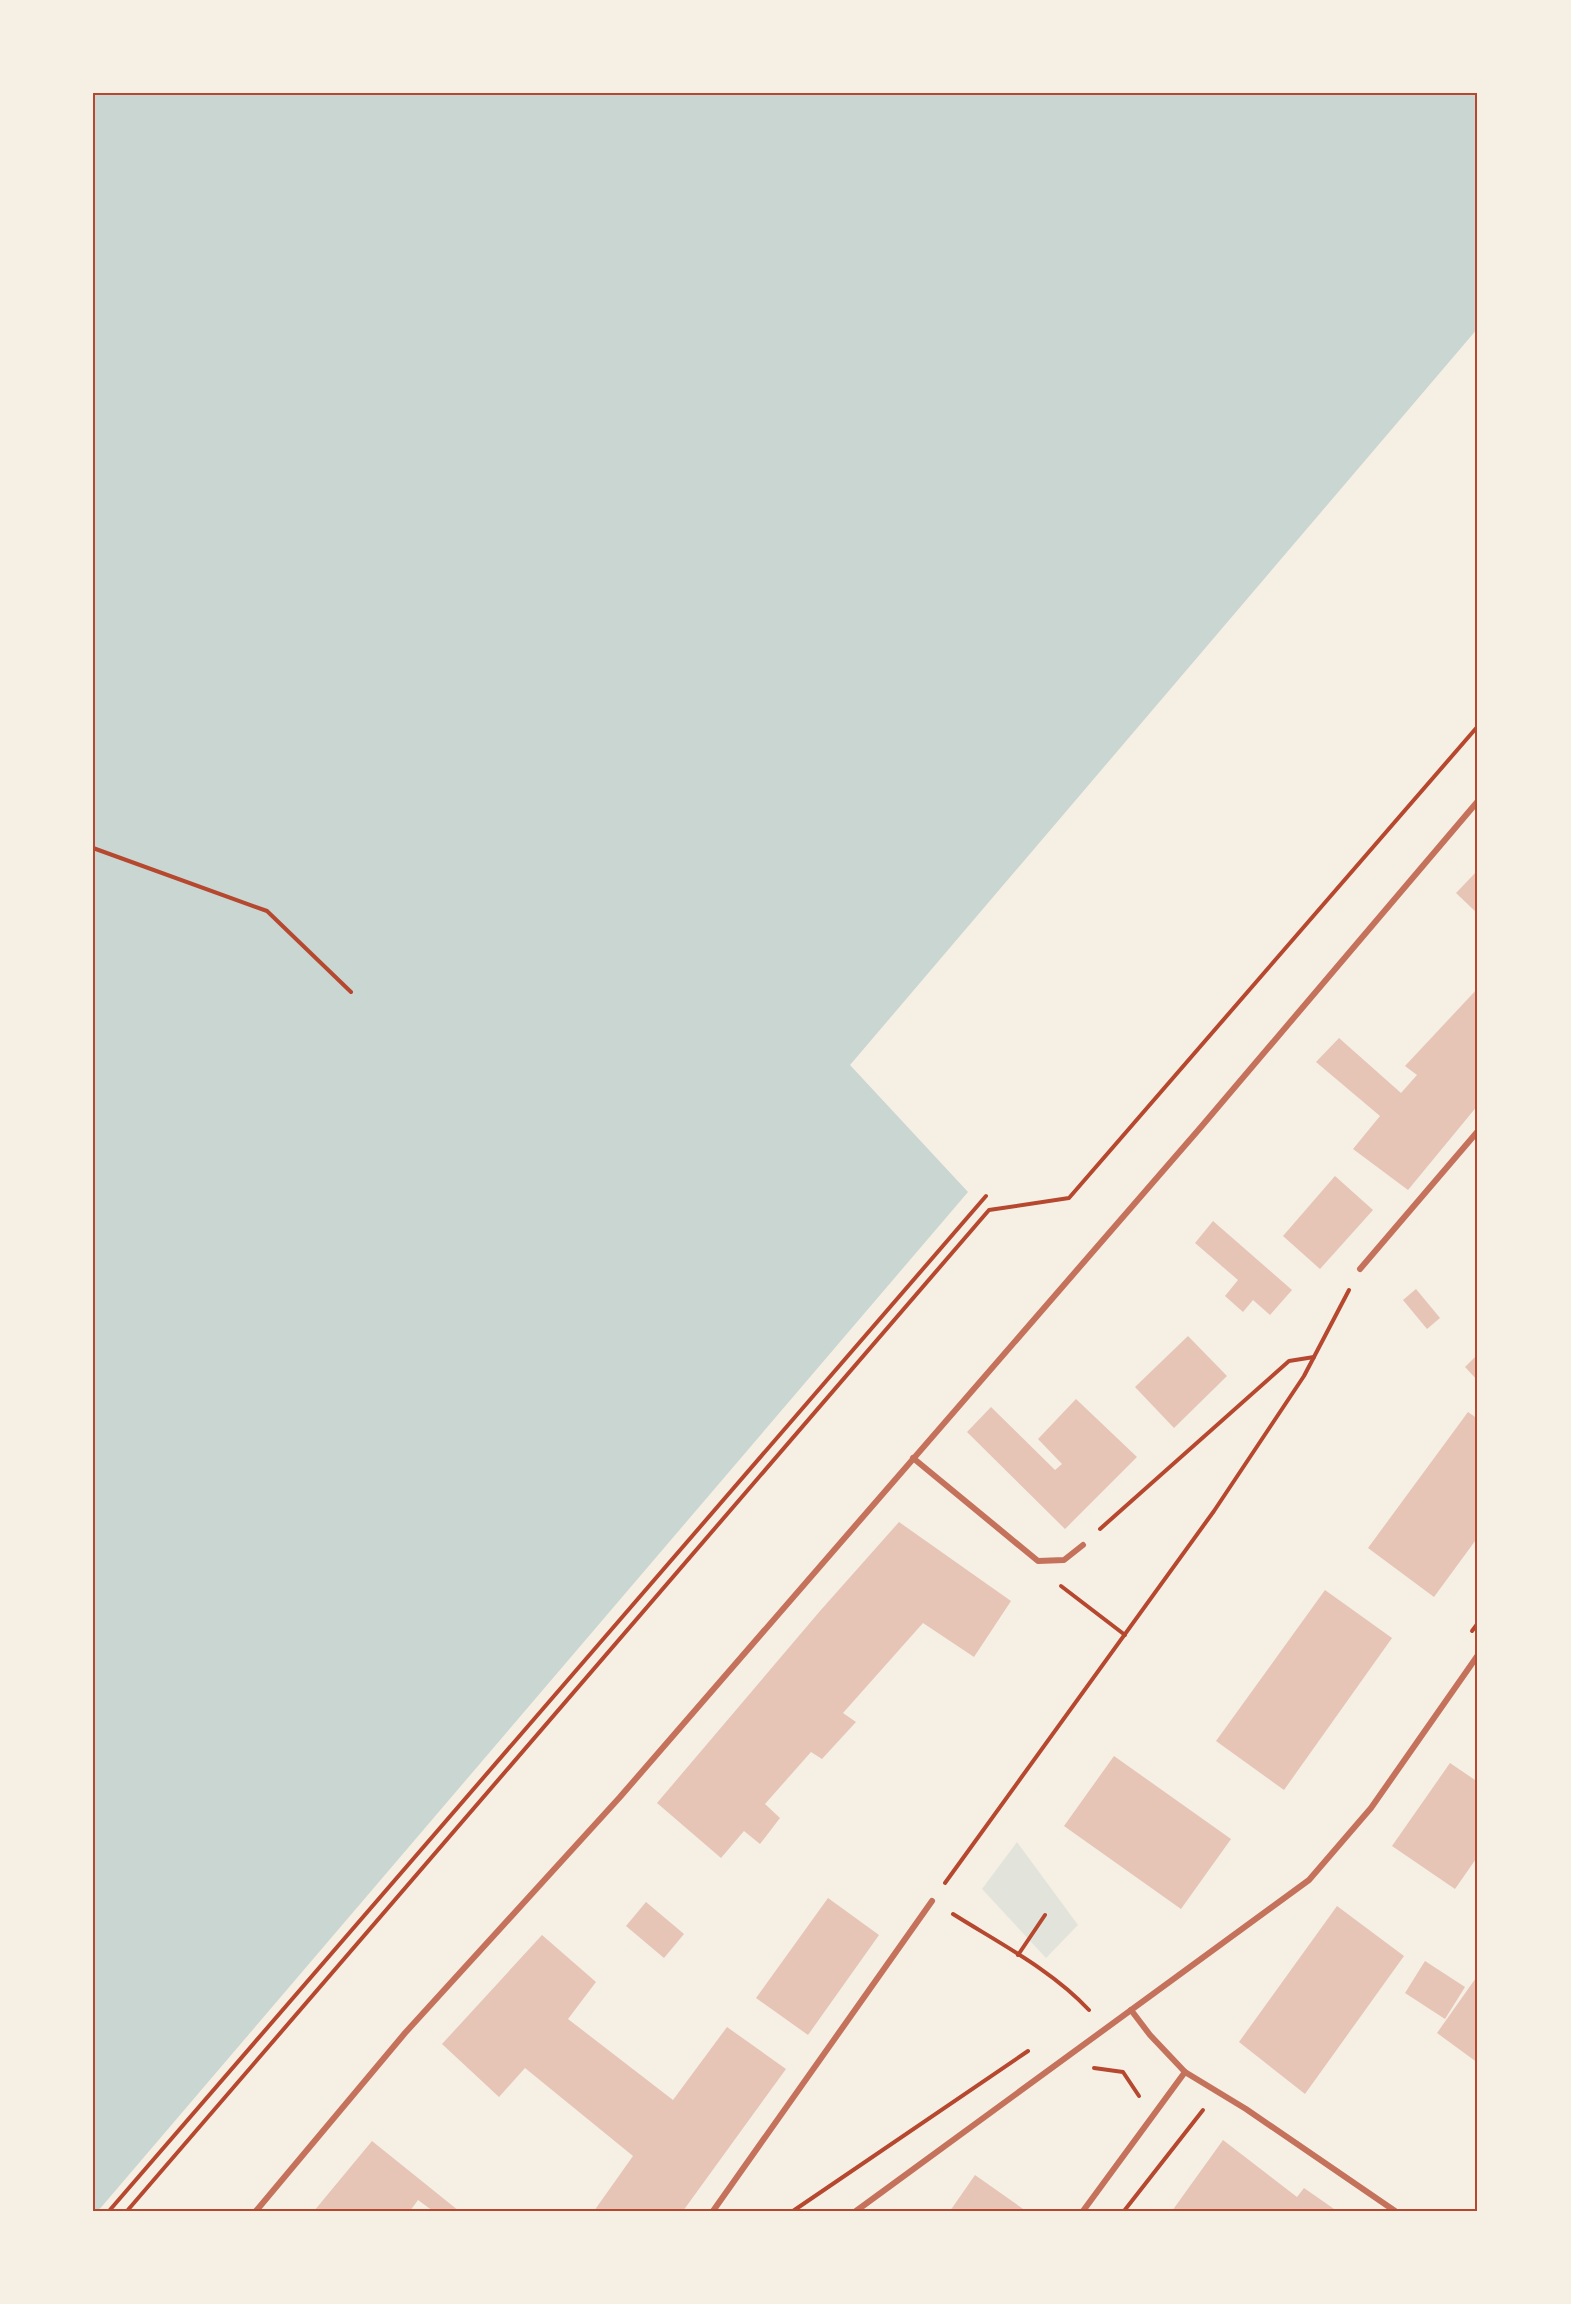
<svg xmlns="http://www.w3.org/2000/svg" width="1571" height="2304" font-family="Barlow,sans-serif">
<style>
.green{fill:#e2e4dc}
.water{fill:#c9d6d2}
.building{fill:#e6c5b7}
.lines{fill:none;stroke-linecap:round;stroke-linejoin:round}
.path{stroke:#b5482f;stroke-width:4}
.minor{stroke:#c5725c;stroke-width:6}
.neatline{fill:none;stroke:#b5482f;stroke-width:2}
</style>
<rect width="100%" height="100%" fill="#f6efe4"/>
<path class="green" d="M1017,1842L1078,1925L1046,1958L982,1889Z"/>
<path class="water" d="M93,93H1478V328L850,1065L968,1192L98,2211H93Z"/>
<g class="building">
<path d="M1478,870V914L1456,893Z"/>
<path d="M1478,988V1105L1408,1190L1353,1149L1380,1116L1316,1062L1339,1038L1401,1093L1417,1075L1405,1066Z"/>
<path d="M1335,1176L1373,1210L1320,1269L1283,1236Z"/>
<path d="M1213,1221L1292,1290L1270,1315L1253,1300L1243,1312L1225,1296L1238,1280L1195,1243Z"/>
<path d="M1416,1289L1440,1318L1427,1329L1403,1300Z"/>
<path d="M1188,1336L1227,1376L1174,1428L1135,1387Z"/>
<path d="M1478,1354V1381L1465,1367Z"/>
<path d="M1076,1399L1137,1457L1065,1529L967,1432L991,1407L1055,1470L1062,1464L1038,1439Z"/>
<path d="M1468,1412L1478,1419V1537L1434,1597L1368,1548Z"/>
<path d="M899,1522L1011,1601L974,1657L923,1623L843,1713L856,1722L822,1759L811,1752L765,1804L780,1818L760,1844L744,1831L721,1858L657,1803L820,1611Z"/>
<path d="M1325,1590L1392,1638L1284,1790L1216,1741Z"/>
<path d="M1114,1756L1231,1839L1181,1909L1064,1826Z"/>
<path d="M1450,1763L1478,1782V1856L1455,1889L1392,1846Z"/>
<path d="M828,1898L879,1935L808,2035L756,1998Z"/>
<path d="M646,1902L684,1934L664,1958L626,1926Z"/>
<path d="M1337,1906L1404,1956L1305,2094L1239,2042Z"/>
<path d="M542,1935L596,1982L568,2019L673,2100L727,2027L786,2069L683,2211H594L633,2156L525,2068L499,2097L442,2044Z"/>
<path d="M1425,1961L1465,1987L1445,2019L1405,1993Z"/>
<path d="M1478,1975V2063L1437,2033Z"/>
<path d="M1223,2140L1297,2197L1304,2188L1337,2211H1172Z"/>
<path d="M372,2141L459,2211H433L418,2200L410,2211H314Z"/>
<path d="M975,2175L1026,2211H950Z"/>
</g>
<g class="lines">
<g class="path">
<path d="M93,848L267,911L351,992"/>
<path d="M1100,1529L1289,1361L1314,1357"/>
<path d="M1061,1586L1125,1635"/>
<path d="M1472,1631L1478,1623"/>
<path d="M945,1883L1214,1511L1304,1376L1349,1290"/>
<path d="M953,1914C999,1943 1052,1970 1089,2010"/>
<path d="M1018,1955L1045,1915"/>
<path d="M1094,2068L1123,2072L1139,2096"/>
<path d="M109,2211L986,1196"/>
<path d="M127,2211L989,1210L1069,1198L1478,726"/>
<path d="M793,2211L1028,2051"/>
<path d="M1124,2211L1203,2110"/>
</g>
<g class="minor">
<path d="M1360,1269L1478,1131"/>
<path d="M913,1458L1038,1561L1064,1560L1083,1545"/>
<path d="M1131,2010L1150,2035L1185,2072L1246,2109L1395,2211"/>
<path d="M256,2211L405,2033L620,1797L1201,1127L1478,801"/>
<path d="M713,2211L932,1901"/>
<path d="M856,2211L1309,1880L1371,1808L1478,1655"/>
<path d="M1083,2211L1185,2072"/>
</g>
</g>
<rect width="1571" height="2304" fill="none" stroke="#f6efe4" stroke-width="189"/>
<rect x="94" y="94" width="1382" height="2116" class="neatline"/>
</svg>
